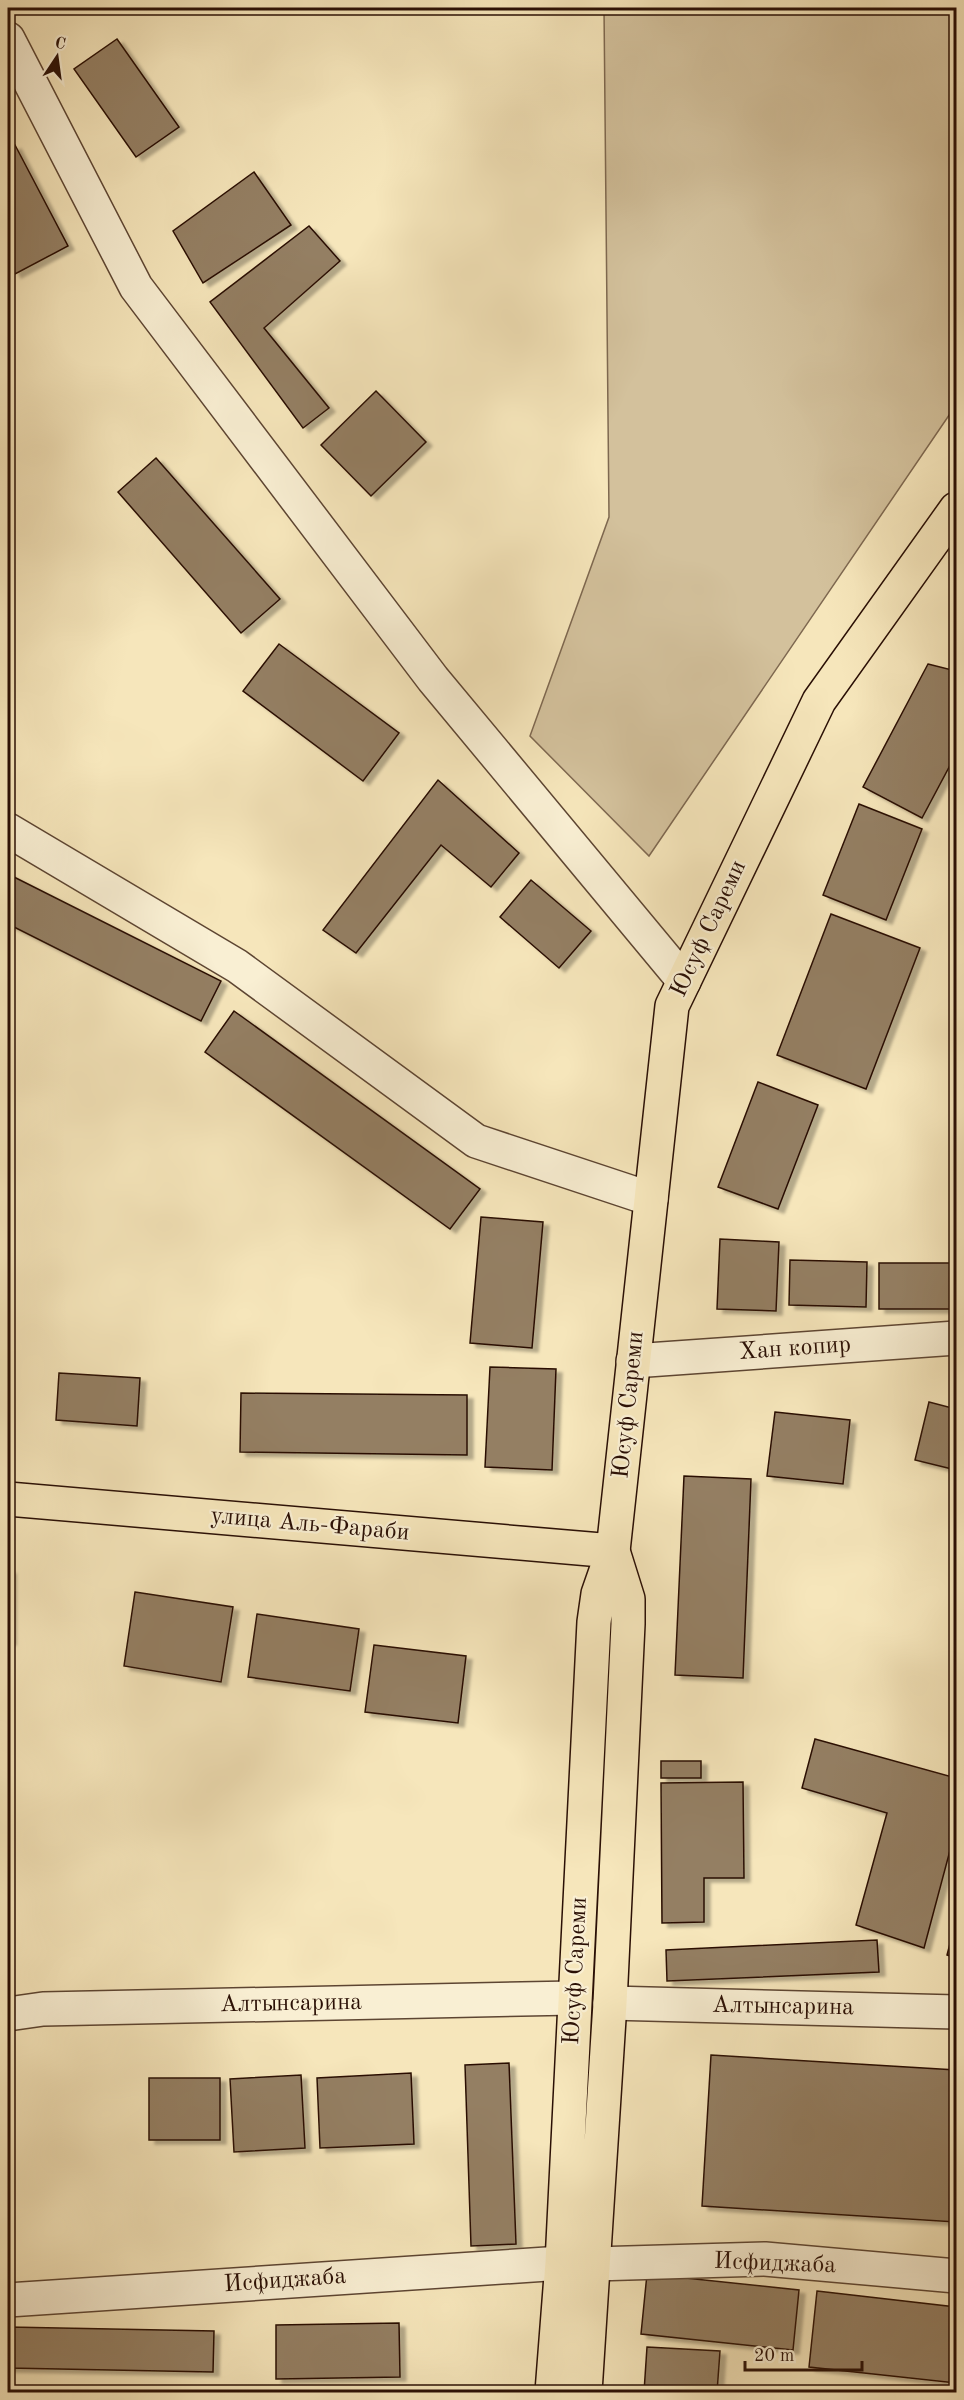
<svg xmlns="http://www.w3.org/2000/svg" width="964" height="2400" font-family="'Old Standard TT',serif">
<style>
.green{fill:#d3c19c;stroke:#7e6850;stroke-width:1.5}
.building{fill:#947f64;stroke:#2a0f05;stroke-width:1.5;filter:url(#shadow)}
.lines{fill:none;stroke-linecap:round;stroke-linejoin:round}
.minor-casing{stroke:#5d4532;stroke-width:36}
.major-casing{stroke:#2a0f05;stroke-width:36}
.minor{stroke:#f9efd3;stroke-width:33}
.major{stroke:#f6e6bb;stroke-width:33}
.labels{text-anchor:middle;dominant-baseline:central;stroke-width:4.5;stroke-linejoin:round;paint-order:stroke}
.street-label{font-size:24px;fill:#2a0f05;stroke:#f9efd3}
</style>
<defs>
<filter id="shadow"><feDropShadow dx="6" dy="4" stdDeviation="1.5" flood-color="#0004"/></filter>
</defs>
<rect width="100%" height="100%" fill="#f6e6bb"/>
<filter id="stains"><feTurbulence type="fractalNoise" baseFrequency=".00333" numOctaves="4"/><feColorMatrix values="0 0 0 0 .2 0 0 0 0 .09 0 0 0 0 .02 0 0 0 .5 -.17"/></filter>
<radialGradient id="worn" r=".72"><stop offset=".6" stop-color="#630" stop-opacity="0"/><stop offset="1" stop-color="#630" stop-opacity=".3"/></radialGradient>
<path class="green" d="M604,8H956V405L649,856L530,736L609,517Z"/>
<g class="building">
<path d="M117,39L179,127L136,157L74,69Z"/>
<path d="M15,145L68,246L15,274L8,259V149Z"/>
<path d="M254,172L291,225L203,283L173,231Z"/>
<path d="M309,226L340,261L264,328L329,408L303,428L210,302Z"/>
<path d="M376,391L426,442L371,496L321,445Z"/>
<path d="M156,458L280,599L241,633L118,492Z"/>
<path d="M279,644L399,733L363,781L243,691Z"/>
<path d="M928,664L956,671V754L922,818L863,787Z"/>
<path d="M438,780L519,853L491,887L441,845L356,953L323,930Z"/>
<path d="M859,804L922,829L886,920L823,895Z"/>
<path d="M8,874L221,981L201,1021L8,924Z"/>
<path d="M531,880L591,931L559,968L500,917Z"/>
<path d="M831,914L920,948L866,1089L777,1055Z"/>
<path d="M234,1011L480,1189L450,1229L205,1052Z"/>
<path d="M758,1082L818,1105L778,1209L718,1187Z"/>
<path d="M481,1217L543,1222L532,1348L470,1343Z"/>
<path d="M720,1239L779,1242L776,1311L717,1309Z"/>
<path d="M790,1260L867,1262L866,1307L789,1305Z"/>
<rect x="879" y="1263" width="77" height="46"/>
<path d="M490,1367L556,1369L552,1470L485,1467Z"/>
<path d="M59,1373L140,1378L137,1426L56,1420Z"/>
<path d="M241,1393L467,1395V1455L240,1452Z"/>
<path d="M929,1402L956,1409V1470L915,1460Z"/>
<path d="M775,1412L850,1420L843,1484L767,1476Z"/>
<path d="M684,1476L751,1479L743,1678L675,1675Z"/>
<rect x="8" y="1570" width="2" height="71"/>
<path d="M135,1592L233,1607L221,1682L124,1666Z"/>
<path d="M257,1614L359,1629L350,1691L248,1677Z"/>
<path d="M374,1645L466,1656L458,1723L365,1712Z"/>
<path d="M815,1739L956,1778V1828L924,1948L856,1925L887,1813L802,1788Z"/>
<rect x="661" y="1761" width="40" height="17"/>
<path d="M743,1782L744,1878H704V1922L662,1923L661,1783Z"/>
<path d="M956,1921V1958L947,1955Z"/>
<path d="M877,1940L879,1972L667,1981L666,1950Z"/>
<path d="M711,2055L956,2070V2222L702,2206Z"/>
<path d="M509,2063L516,2244L471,2246L465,2065Z"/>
<path d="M411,2073L414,2144L320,2148L317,2078Z"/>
<path d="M301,2075L305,2148L234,2152L230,2079Z"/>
<rect x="149" y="2078" width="71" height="62"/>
<path d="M647,2274L799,2290L793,2350L641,2334Z"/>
<path d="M817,2291L956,2307V2383L809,2367Z"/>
<path d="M399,2323L400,2377L276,2379V2325Z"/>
<path d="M8,2327L214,2331L213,2372L8,2368Z"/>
<path d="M647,2347L720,2351L717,2392H644Z"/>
</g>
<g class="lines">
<g class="minor-casing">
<g id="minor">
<path d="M8,39L136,287L433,679L684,981"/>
<path d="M8,830L237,966L476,1141L651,1199"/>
<path d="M633,1361L956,1338"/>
<path d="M610,2003L956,2012"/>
<path d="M8,2014L43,2009L574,1998"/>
<path d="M594,2264L765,2259L956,2276"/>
<path d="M8,2300L562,2263"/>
</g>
</g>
<g class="major-casing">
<g id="major">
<path d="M8,1499L613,1551L672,1006L819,701L956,509"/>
<path d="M552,2392L562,2263L594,1622L598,1594L613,1551L628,1599V1624L610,2003L585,2392"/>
</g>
</g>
<use href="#minor" class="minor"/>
<use href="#major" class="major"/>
</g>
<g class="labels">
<g class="street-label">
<text transform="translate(709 929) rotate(-65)">Юсуф Сареми</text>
<text transform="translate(795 1349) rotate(-4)">Хан копир</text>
<text transform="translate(629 1405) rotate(-84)">Юсуф Сареми</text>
<text transform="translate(310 1525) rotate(5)">улица Аль-Фараби</text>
<text transform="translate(576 1971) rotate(-87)">Юсуф Сареми</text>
<text transform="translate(291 2004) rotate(-1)">Алтынсарина</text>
<text transform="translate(783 2007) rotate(1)">Алтынсарина</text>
<text transform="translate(775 2264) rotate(2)">Исфиджаба</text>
<text transform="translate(285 2281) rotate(-4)">Исфиджаба</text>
</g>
</g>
<rect width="964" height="2400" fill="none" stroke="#f6e6bb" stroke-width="30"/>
<rect x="9" y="9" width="946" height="2382" fill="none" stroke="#2a0f05" stroke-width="3"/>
<rect x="15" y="15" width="934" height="2370" fill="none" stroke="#2a0f05" stroke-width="1.5"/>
<g transform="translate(57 57) rotate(13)" stroke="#f9efd3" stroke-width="4.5" paint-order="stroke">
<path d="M0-4.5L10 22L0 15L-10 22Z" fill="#2a0f05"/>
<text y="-9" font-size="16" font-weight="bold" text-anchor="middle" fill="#2a0f05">С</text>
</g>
<path d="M745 2361v9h117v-9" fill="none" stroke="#2a0f05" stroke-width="3"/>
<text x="754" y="2361" font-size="18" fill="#2a0f05" stroke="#f9efd3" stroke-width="4.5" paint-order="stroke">20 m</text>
<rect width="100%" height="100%" filter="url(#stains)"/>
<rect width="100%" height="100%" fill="url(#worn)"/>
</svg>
